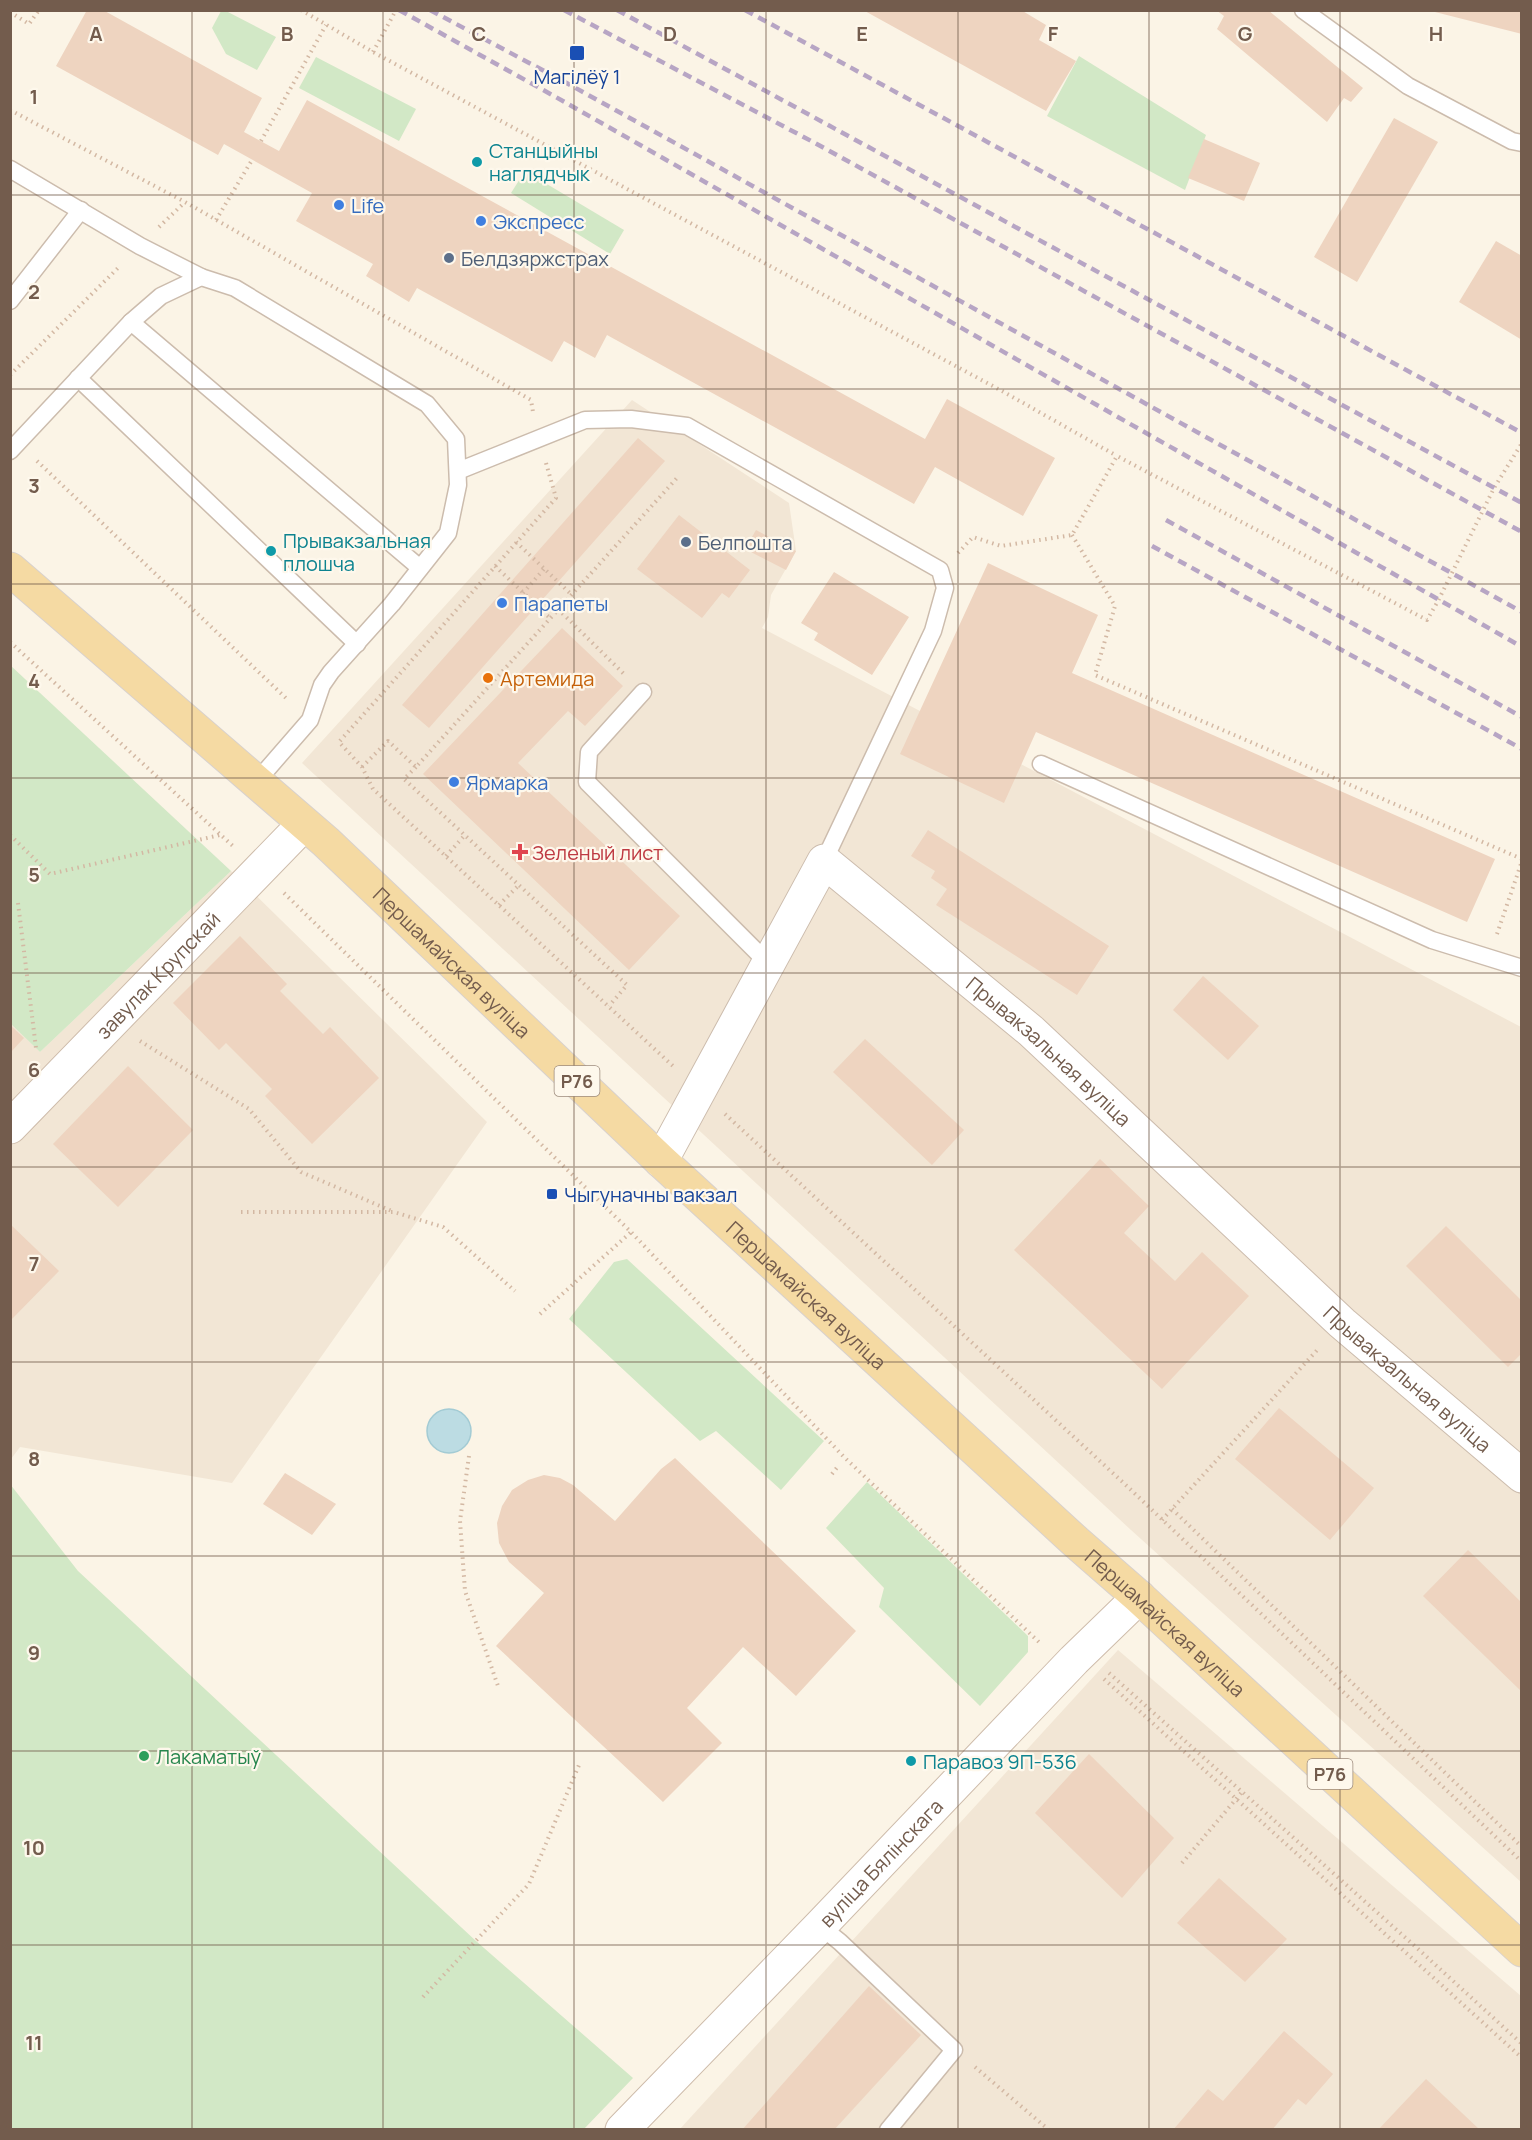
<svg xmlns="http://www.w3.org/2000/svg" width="1532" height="2140" font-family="Manrope,sans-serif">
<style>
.residential{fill:#f2e6d5}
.green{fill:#d2e8c6}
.water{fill:#bcdce3;stroke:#a3cbd4;stroke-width:1.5}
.building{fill:#eed4c0}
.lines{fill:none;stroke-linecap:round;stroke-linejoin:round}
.service-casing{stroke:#ccbcad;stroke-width:19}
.minor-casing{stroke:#ccbcad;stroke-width:35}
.secondary-casing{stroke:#cebcab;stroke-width:35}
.primary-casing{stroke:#d8d1cd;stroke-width:35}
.path{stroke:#d3b8a3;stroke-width:4;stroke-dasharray:1.5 4.5;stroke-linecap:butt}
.service{stroke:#fff;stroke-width:16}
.minor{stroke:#fff;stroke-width:33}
.secondary{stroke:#fff;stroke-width:33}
.primary{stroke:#f5daa3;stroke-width:33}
.rail{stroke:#b7a5c4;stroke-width:4.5;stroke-dasharray:9 6;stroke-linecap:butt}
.grid{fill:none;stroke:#735c4d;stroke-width:1.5;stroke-opacity:0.55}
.transit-dot{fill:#1a4fb4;stroke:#fef8ec;stroke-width:2}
.culture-dot{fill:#0f9aa8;stroke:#fef8ec;stroke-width:2}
.shop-dot{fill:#3f7fe0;stroke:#fef8ec;stroke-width:2}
.service-dot{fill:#5c6f8a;stroke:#fef8ec;stroke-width:2}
.food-dot{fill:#e8710a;stroke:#fef8ec;stroke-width:2}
.health-dot{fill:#e0444e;stroke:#fef8ec;stroke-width:2}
.leisure-dot{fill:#2e9e5b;stroke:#fef8ec;stroke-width:2}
.labels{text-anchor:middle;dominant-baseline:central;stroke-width:4.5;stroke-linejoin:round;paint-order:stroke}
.shield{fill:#fef8ec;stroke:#9d8b7d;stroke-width:1.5}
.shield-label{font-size:18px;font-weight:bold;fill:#735c4d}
.transit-label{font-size:20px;fill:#164399;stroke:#fef8ec}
.culture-label{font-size:20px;fill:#0d838f;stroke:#fef8ec;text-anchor:start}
.shop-label{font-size:20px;fill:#366cbe;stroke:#fef8ec;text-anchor:start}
.service-label{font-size:20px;fill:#4e5e75;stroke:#fef8ec;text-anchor:start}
.food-label{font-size:20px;fill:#c56008;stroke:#fef8ec;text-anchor:start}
.health-label{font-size:20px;fill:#be3a42;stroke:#fef8ec;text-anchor:start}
.street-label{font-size:20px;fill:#735c4d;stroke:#fef8ec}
.leisure-label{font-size:20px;fill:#27864d;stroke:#fef8ec;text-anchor:start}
.grid-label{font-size:20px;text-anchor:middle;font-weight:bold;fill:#735c4d;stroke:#fef8ec;stroke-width:4.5;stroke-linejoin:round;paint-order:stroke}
</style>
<rect width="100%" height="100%" fill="#fbf4e6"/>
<g class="residential">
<path d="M632,400L789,503L796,551L771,595L768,617L762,628L1521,1027V1882L1131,1530L302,763Z"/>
<path d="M231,871L487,1122L232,1483L20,1447L11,1459V1024L40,1052Z"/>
<path d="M1118,1650L1521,1996V2129L679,2130Z"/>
</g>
<g class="green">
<path d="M221,11H226L276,37L257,70L226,54L212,28Z"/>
<path d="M1079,56L1206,135L1185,190L1047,116Z"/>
<path d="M316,57L416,109L399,141L299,88Z"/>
<path d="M525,171L624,230L610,254L511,193Z"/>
<path d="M10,665L231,871L40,1052L11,1024Z"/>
<path d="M627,1259L824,1441L781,1490L716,1431L700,1441L569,1319L614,1262Z"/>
<path d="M867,1482L1028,1636V1652L980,1706L879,1607L884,1588L826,1528Z"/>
<path d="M10,1484L78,1571L476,1941L633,2078L584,2129H11Z"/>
</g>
<circle class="water" cx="449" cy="1431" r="22"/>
<g class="building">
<path d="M87,10H103L262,98L244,132L279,151L307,100L925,439L947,399L1055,458L1023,516L935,467L914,504L607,335L595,358L564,341L552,362L417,288L409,302L366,276L373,264L296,221L312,193L224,144L218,155L56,66Z"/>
<path d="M863,10H1021L1046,25L1039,40L1076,61L1046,111Z"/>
<path d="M1216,10H1268L1363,88L1351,102L1344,98L1327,122L1217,29L1224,16Z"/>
<path d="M1431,10H1522V34L1431,11Z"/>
<path d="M1394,118L1438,142L1357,282L1314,257Z"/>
<path d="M1204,139L1260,163L1244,201L1188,178Z"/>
<path d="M1496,241L1522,256V340L1459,302Z"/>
<path d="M638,438L665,461L429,728L402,705Z"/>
<path d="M679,515L750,570L729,598L722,593L702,618L637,569Z"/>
<path d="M756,530L796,551L786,570L745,549Z"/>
<path d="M988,563L1098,615L1072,673L1495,859L1467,922L1036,732L1004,803L900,754Z"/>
<path d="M834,572L909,617L872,675L814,640L818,633L801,623Z"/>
<path d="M562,628L623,686L585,726L568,711L518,763L680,916L629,970L423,774Z"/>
<path d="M928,830L1109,946L1077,995L936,905L947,889L931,878L935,871L911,856Z"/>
<path d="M240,936L287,984L280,991L323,1034L330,1027L379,1078L312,1144L265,1096L272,1089L226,1043L219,1050L173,1003Z"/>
<path d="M1203,976L1259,1026L1228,1060L1173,1010Z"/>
<path d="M10,1025L24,1038L10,1053Z"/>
<path d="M865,1039L964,1130L932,1165L833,1072Z"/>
<path d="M128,1066L193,1130L118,1207L53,1144Z"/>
<path d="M1100,1159L1149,1206L1124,1233L1175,1281L1202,1252L1249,1296L1162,1389L1014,1250Z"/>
<path d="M10,1224L59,1271L10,1321Z"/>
<path d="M1446,1226L1522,1301V1353L1508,1367L1406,1266Z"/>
<path d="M1279,1408L1374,1488L1330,1540L1235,1459Z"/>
<path d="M675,1458L856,1631L796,1696L743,1647L687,1708L722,1743L663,1802L496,1646L544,1593L509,1562L499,1543L497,1523L502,1506L512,1490L528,1480L544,1475L560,1478L573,1485L615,1521L661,1469Z"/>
<path d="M285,1473L336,1504L312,1535L263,1504Z"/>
<path d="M1468,1550L1522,1603V1692L1423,1596Z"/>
<path d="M1089,1754L1174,1838L1122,1898L1035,1813Z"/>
<path d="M1219,1878L1287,1939L1245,1982L1177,1923Z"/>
<path d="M869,1986L921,2035L834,2130H742Z"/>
<path d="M1284,2031L1333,2074L1306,2105L1298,2099L1272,2130H1173L1208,2089L1223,2101Z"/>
<path d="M1426,2079L1480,2130H1378Z"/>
</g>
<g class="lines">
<g class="service-casing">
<g id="service">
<path d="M1303,10L1408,86L1512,141L1522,143"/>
<path d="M10,169L140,246L201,277"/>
<path d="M10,301L81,210"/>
<path d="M131,322L420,568"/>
<path d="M78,378L357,644"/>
<path d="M10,451L131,322L161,296L201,277L235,288L427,404L456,439L458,485L448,533L392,604L331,672L322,685L310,720L257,781"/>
<path d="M458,471L585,420L631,419L687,426L940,570L945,588L933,631L824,861"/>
<path d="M643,692L589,752L587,782L769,964"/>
<path d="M1041,764L1432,940L1522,968"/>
<path d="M820,1926L840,1942L954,2050L888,2130"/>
</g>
</g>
<g class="minor-casing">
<g id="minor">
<path id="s1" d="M661,1161L824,861L1031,1031L1342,1323L1522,1476"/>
</g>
</g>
<g class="secondary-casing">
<g id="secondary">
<path id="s2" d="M10,1127L304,824"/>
<path id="s3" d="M622,2130L820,1926L1074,1660L1139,1597"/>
</g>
</g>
<g class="primary-casing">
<g id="primary">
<path id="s4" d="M10,569L326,842L661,1161L1076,1542L1139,1597L1522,1950"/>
</g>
</g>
<g class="path">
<path d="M301,10L373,52L1002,391L1117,456"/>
<path d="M10,12L29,24L39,10"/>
<path d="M373,52L396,10"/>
<path d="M10,110L185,202L531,400L533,412"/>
<path d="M261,141L326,25"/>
<path d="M216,220L252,160"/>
<path d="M159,227L185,202"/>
<path d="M10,375L120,266"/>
<path d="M37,461L288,700"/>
<path d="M546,463L556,498L339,742L362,767L373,789L673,1066"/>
<path d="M1072,535L1115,606L1095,675L1522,859"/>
<path d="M516,542L572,595"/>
<path d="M958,553L973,537L1001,546L1072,535L1117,456L1427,620L1438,601L1494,488L1522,443"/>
<path d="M495,566L550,618"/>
<path d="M523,593L544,569"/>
<path d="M558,609L625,675"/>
<path d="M10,642L234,847"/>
<path d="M362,767L388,741L416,767L677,478"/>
<path d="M416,767L404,779L627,985L609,1006"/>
<path d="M10,835L50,874L220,835"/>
<path d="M446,856L465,835"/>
<path d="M284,893L631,1232L844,1457L1041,1644"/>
<path d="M18,903L36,1048"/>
<path d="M499,905L519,885"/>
<path d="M1497,934L1522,861"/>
<path d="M140,1041L249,1109L301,1172L394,1212"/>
<path d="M725,1114L1129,1488L1522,1862"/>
<path d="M241,1212H394L443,1227L515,1291"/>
<path d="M540,1314L631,1232"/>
<path d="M469,1456L460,1521L465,1591L499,1689"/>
<path d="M832,1474L839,1465"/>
<path d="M1172,1509L1522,1847"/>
<path d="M1162,1520L1319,1348"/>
<path d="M1109,1673L1417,1948L1522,2044"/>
<path d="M1104,1679L1522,2058"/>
<path d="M1182,1863L1242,1792"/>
<path d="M423,1997L529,1884L579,1765"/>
<path d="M975,2067L1049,2130"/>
</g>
<use href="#service" class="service"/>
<use href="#minor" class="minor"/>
<use href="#secondary" class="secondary"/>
<use href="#primary" class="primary"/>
<g class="rail">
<path d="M399,10L554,96L1522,647"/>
<path d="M430,10L563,81L1522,612"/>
<path d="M564,10L815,143L1522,532"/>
<path d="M617,10L1522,503"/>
<path d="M745,10L1522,433"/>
<path d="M1166,520L1522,717"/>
<path d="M1152,546L1522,749"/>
</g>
</g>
<path class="grid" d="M192,10V2130M383,10V2130M574,10V2130M766,10V2130M958,10V2130M1149,10V2130M1340,10V2130M10,195H1522M10,389H1522M10,584H1522M10,778H1522M10,973H1522M10,1167H1522M10,1362H1522M10,1556H1522M10,1751H1522M10,1945H1522"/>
<g class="transit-dot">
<rect x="569" y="45" width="16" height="16" rx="3"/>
<rect x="546" y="1188" width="12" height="12" rx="3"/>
</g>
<g class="culture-dot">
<circle cx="477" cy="162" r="6"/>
<circle cx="271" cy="551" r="6"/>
<circle cx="911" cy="1761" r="6"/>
</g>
<g class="shop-dot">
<circle cx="339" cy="205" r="6"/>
<circle cx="481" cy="221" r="6"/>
<circle cx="502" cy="603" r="6"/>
<circle cx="454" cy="782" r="6"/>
</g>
<g class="service-dot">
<circle cx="449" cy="258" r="6"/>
<circle cx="686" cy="542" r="6"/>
</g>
<circle class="food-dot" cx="488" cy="678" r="6"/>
<path class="health-dot" d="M517 843h6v6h6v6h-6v6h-6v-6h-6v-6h6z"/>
<circle class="leisure-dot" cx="144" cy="1756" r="6"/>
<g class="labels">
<g class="shield">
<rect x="554.5" y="1066" width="45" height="30" rx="4.5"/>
<rect x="1307.5" y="1759" width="45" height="30" rx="4.5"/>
</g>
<g class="shield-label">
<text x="577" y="1081">Р76</text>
<text x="1330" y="1774">Р76</text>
</g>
<g class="transit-label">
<text x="577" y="76">Магілёў 1</text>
<text x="564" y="1194" text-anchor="start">Чыгуначны вакзал</text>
</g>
<g class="culture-label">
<text x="489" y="150">Станцыйны<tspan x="489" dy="23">наглядчык</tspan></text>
<text x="283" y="540">Прывакзальная<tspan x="283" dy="23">плошча</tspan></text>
<text x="923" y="1761">Паравоз 9П-536</text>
</g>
<g class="shop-label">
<text x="351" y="205">Life</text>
<text x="493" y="221">Экспресс</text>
<text x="514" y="603">Парапеты</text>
<text x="466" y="782">Ярмарка</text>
</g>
<g class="service-label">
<text x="461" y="258">Белдзяржстрах</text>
<text x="698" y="542">Белпошта</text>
</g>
<g class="food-label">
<text x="500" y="678">Артемида</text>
</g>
<g class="health-label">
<text x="532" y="852">Зеленый лист</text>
</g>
<g class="street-label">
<text stroke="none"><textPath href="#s4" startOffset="592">Першамайская вуліца</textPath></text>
<text stroke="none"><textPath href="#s2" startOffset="212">завулак Крупскай</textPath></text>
<text stroke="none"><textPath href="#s1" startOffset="636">Прывакзальная вуліца</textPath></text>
<text stroke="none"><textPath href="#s4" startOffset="1078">Першамайская вуліца</textPath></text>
<text stroke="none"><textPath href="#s1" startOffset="1122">Прывакзальная вуліца</textPath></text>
<text stroke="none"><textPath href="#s4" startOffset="1564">Першамайская вуліца</textPath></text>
<text stroke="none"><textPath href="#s3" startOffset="372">вуліца Бялінскага</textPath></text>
</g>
<g class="leisure-label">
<text x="156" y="1756">Лакаматыў</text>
</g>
</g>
<g class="grid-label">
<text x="96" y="41">A</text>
<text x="287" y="41">B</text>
<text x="479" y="41">C</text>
<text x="670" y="41">D</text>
<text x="862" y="41">E</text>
<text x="1053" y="41">F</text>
<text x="1245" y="41">G</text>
<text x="1436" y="41">H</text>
<text x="34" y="104">1</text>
<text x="34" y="299">2</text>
<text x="34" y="493">3</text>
<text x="34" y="688">4</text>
<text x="34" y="882">5</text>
<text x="34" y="1077">6</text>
<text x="34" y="1271">7</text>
<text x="34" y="1466">8</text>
<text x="34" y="1660">9</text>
<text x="34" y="1855">10</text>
<text x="34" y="2050">11</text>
</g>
<rect width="1532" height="2140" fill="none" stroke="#735c4d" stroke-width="24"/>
</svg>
